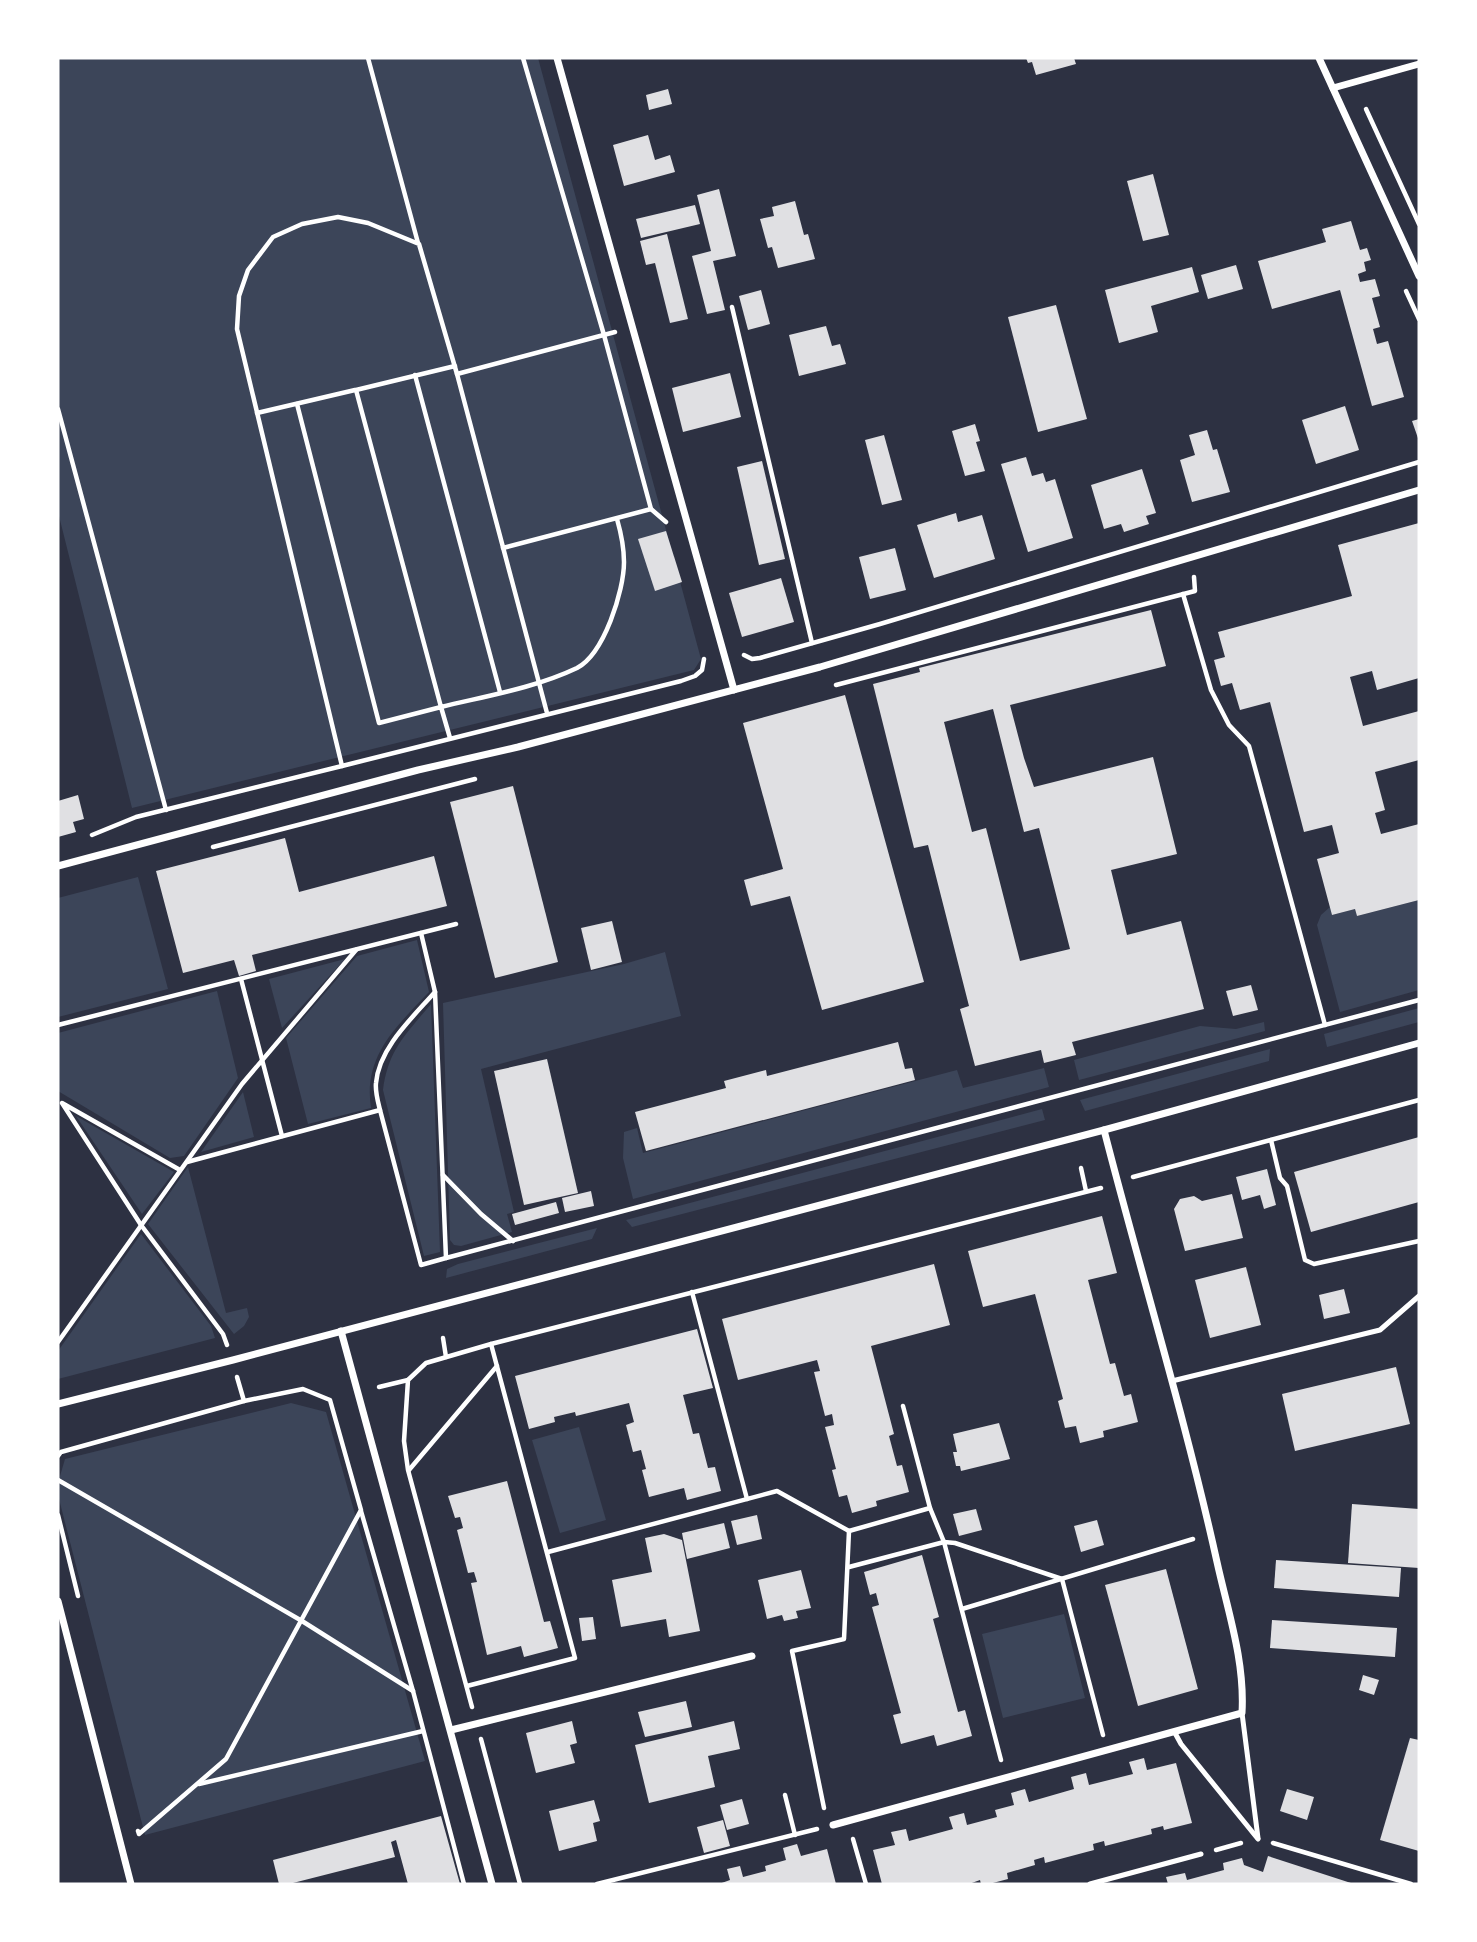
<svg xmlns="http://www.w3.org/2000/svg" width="1477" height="1942" font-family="'Nunito Sans',sans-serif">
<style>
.green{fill:#3c4559}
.building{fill:#e0e0e3;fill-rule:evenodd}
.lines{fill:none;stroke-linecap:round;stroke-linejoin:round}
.path{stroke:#fff;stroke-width:4.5}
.service{stroke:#fff;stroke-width:5}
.minor{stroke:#fff;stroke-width:7}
</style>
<rect width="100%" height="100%" fill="#2d3142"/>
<g class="green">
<path d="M58,58H538L701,659L694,670L132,808L58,512Z"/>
<path d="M138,877L168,989L58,1017V898Z"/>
<path d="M1419,900V990L1340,1012L1317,925L1321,915L1330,907L1332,915L1355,909L1357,916Z"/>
<path d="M417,940L429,992C396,1027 363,1056 371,1108L308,1124L286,1038L357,956Z"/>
<path d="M665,952L681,1016L481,1069L514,1212L507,1214L512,1232L461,1246L454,1245L450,1240L443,1003L624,964Z"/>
<path d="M345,959L282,1028L269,979Z"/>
<path d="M217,991L238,1078L184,1156L170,1158L58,1091V1033Z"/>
<path d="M431,1004L440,1252L424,1256L383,1090C388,1050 406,1034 431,1004Z"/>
<path d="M1419,1008V1022L1327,1047L1324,1034Z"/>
<path d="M1264,1022L1265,1031L1079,1080L1074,1060L1200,1026L1236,1029Z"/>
<path d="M1270,1049L1269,1061L1085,1111L1080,1100Z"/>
<path d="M1044,1068L1049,1087L633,1199L623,1158L624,1132L637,1128L643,1153L957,1070L963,1088Z"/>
<path d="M243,1092L254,1137L201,1152Z"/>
<path d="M1042,1109L1045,1120L632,1227L626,1220Z"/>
<path d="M76,1116L174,1172L142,1214Z"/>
<path d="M188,1167L226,1313L247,1308L249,1317L244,1326L234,1334L148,1224Z"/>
<path d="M597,1228L592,1239L446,1278L447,1269L458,1264Z"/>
<path d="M141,1234L211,1326L215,1338L58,1379V1351Z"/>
<path d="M291,1403L326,1412L425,1761L145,1835L58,1495V1483L65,1459Z"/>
<path d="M579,1427L606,1520L560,1533L532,1440Z"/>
<path d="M1064,1614L1085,1698L1003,1718L982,1634Z"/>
</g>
<g class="building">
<path d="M1026,58H1074L1076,64L1036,75L1032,62L1028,63Z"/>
<path d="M668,89L672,104L649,110L646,95Z"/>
<path d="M648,135L655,160L670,155L675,172L624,186L613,145Z"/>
<path d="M1153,174L1169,235L1143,241L1127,181Z"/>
<path d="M719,189L736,256L713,261L725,310L707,314L692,256L711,251L697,195Z"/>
<path d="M795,201L804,235L808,234L815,259L778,268L772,247L768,248L760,219L774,216L772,207Z"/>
<path d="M695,205L700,224L641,238L636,219Z"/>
<path d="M1351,221L1360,250L1367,248L1371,260L1364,262L1366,271L1358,274L1360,282L1375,279L1380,296L1372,298L1380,327L1373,329L1377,344L1388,341L1404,397L1372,406L1340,290L1272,309L1258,261L1326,242L1322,229Z"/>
<path d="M667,234L688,319L670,323L655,263L646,265L640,241Z"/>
<path d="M1236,265L1243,289L1208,299L1201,275Z"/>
<path d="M1192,267L1199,292L1151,306L1158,332L1119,343L1105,290Z"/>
<path d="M761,290L770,324L748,330L739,296Z"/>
<path d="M1056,305L1087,419L1038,432L1008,317Z"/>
<path d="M826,326L832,346L840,344L846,364L799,376L789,335Z"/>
<path d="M730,373L741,417L683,432L672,388Z"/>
<path d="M1345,406L1359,450L1316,464L1302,420Z"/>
<path d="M1419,419V441L1412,421Z"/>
<path d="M975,424L980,441L976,442L985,471L965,476L952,431Z"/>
<path d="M1207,430L1213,450L1217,449L1230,492L1192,502L1180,460L1195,455L1189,435Z"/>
<path d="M884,435L902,500L882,505L865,440Z"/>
<path d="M1026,457L1032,476L1043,473L1046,482L1055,479L1073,538L1028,552L1001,464Z"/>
<path d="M762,461L785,559L759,565L737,467Z"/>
<path d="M1142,469L1156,513L1146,516L1149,524L1124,532L1121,524L1104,529L1091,485Z"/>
<path d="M956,513L958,522L982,515L995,559L934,578L917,525Z"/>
<path d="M1419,523V678L1377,690L1372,671L1350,677L1363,726L1419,711V760L1375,772L1385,810L1375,813L1381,834L1419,824V900L1357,916L1355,909L1332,915L1317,859L1339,853L1332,825L1304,832L1270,702L1240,710L1232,683L1221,686L1214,660L1225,657L1218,632L1352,596L1338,545Z"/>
<path d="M666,531L682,582L655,591L638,539Z"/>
<path d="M895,548L906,590L870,599L859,557Z"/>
<path d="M781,578L794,622L742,637L729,593Z"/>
<path d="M1151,610L1166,666L1010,705L1024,758L1034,787L1153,757L1177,854L1111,870L1127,935L1181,921L1204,1009L1072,1042L1076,1055L1044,1063L1041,1050L975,1066L960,1009L969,1006L928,845L914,848L873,684L920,672L919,668ZM993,709L1024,832L1039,828L1070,949L1020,961L986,828L972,832L944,722Z"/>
<path d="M845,695L924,982L822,1010L790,896L751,906L744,880L783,869L743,723Z"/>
<path d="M513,786L558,962L495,978L450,802Z"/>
<path d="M78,795L84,819L73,822L76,832L58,837V801Z"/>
<path d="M285,838L299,892L434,856L447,906L252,955L256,971L239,976L234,960L183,973L156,871Z"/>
<path d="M612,921L622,962L591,970L581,928Z"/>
<path d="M1251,985L1258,1010L1233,1016L1226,991Z"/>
<path d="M898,1042L905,1069L912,1068L915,1080L646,1151L635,1112L726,1088L724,1081L766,1070L767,1076Z"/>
<path d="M547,1059L578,1193L524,1205L494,1071Z"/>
<path d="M1419,1137V1202L1311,1232L1294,1172Z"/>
<path d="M1267,1169L1276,1205L1264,1209L1260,1195L1242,1200L1236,1177Z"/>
<path d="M591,1191L594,1206L565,1212L562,1198Z"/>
<path d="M1232,1194L1243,1238L1185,1251L1174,1209L1180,1199L1194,1196L1202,1201Z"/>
<path d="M556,1202L559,1213L515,1225L512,1214Z"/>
<path d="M1102,1216L1117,1273L1088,1280L1110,1364L1115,1363L1124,1396L1131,1394L1138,1422L1103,1431L1104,1437L1080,1443L1076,1426L1065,1428L1058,1401L1063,1399L1035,1294L983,1307L968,1251Z"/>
<path d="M934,1264L950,1325L871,1346L894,1434L889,1436L897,1466L902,1465L909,1492L876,1501L877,1506L852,1513L847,1495L839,1497L832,1470L836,1469L825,1427L834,1425L832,1414L825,1416L814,1372L820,1371L817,1360L738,1380L722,1319Z"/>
<path d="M1246,1267L1261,1325L1210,1338L1195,1280Z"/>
<path d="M1344,1289L1350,1313L1324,1319L1319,1295Z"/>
<path d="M697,1329L713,1388L683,1395L693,1434L699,1433L708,1468L715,1467L721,1491L687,1500L684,1488L649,1497L642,1470L646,1469L641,1450L633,1452L626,1425L634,1422L629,1403L576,1416L575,1412L554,1417L555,1422L529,1429L515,1376Z"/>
<path d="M1396,1367L1410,1424L1295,1451L1282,1394Z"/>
<path d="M999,1423L1010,1459L961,1471L960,1466H956L953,1452H957L953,1434Z"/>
<path d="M507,1481L544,1622L550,1621L558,1648L524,1657L521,1646L487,1655L471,1583L477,1582L474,1572L468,1573L457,1530L463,1528L460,1517L455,1518L448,1496Z"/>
<path d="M1352,1504L1419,1509V1568L1348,1563Z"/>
<path d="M976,1509L982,1530L959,1536L953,1514Z"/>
<path d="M757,1515L762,1539L737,1545L731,1521Z"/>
<path d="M1097,1520L1104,1545L1081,1552L1074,1526Z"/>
<path d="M724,1523L730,1548L687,1559L682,1533Z"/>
<path d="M664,1534L682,1540L700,1631L669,1637L666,1619L621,1627L612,1580L652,1572L645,1538Z"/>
<path d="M922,1555L939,1617L933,1619L958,1712L965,1710L972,1736L937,1746L934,1735L901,1744L893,1715L901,1713L872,1607L879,1605L876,1593L870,1595L864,1572Z"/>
<path d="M1276,1560L1401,1568L1399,1597L1274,1588Z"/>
<path d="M1166,1569L1198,1689L1138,1706L1105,1585Z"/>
<path d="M801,1570L811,1608L796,1611L798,1618L784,1621L782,1615L767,1619L758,1580Z"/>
<path d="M593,1617L596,1639L582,1641L579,1618Z"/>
<path d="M1272,1620L1397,1628L1395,1657L1270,1648Z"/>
<path d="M1363,1675L1379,1680L1374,1695L1359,1690Z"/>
<path d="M686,1701L692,1727L645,1737L638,1712Z"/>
<path d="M572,1721L577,1743L570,1745L575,1763L536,1773L526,1733Z"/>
<path d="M734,1721L740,1749L708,1756L715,1787L649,1803L635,1745Z"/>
<path d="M1410,1738L1419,1740V1851L1380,1840Z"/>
<path d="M1144,1758L1147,1770L1176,1763L1192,1823L1164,1830L1163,1826L1151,1829L1152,1834L1105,1846L1104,1841L1093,1844L1094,1850L1045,1863L1044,1857L1034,1860L1035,1865L1007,1873L1008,1879L989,1884H981L980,1880L969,1884H882L873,1850L895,1845L891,1832L906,1829L909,1841L953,1829L949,1817L964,1813L967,1825L997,1817L995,1810L1014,1805L1011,1793L1025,1789L1029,1802L1074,1789L1071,1777L1086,1773L1089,1785L1133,1774L1129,1762Z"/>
<path d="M1287,1789L1314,1797L1307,1820L1280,1811Z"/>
<path d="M742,1799L749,1824L727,1830L720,1805Z"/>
<path d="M594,1800L600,1821L593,1823L597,1841L559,1851L549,1811Z"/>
<path d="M441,1816L460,1884H408L396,1840L391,1842L395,1857L289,1884H279L273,1860Z"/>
<path d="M723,1820L730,1846L704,1853L697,1827Z"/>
<path d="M797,1844L801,1856L827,1849L836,1884H719L730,1880L727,1869L740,1866L743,1877L766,1871L765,1866L786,1860L783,1848Z"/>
<path d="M1268,1856L1354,1884H1168L1166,1877L1185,1873L1187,1880L1224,1870L1223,1863L1242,1858L1244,1865L1263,1872Z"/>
</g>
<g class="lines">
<g class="path">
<path d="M368,58L418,243"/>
<path d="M523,58L604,335L651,509L666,522"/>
<path d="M1366,109L1419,224"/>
<path d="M1406,291L1419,319"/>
<path d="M732,307L812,643"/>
<path d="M455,366L356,390L441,707C486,696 535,688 577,668C604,654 624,591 624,562C624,548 621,533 617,519"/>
<path d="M457,374L615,332"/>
<path d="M415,375L500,692"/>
<path d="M297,404L379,723L441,707L450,738"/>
<path d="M58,409L166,810"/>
<path d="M257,413L355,390"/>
<path d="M503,548L651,509"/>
<path d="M1183,594L1211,690L1229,725L1249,746L1325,1025"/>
<path d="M744,655L752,659L760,658L880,624L1419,462"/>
<path d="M836,685L1195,591L1194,577"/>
<path d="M547,713L457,374L419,244L368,223L338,217L302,224L273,237L248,270L239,296L237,329L342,766L681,681L695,676L702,670L704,659"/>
<path d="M92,835L136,817L342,766"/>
<path d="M213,847L475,779"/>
<path d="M421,933L435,992L446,1258L1419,1000"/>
<path d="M241,979L282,1136"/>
<path d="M435,992C412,1018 379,1048 376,1083C375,1092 378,1102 380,1110L421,1265L446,1258"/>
<path d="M58,1025L456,924"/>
<path d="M1271,1140L1280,1178L1287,1186L1305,1260L1314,1264L1419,1241"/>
<path d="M187,1162L380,1110"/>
<path d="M1081,1168L1086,1191"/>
<path d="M180,1170L62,1103L141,1225L223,1334L227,1345"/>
<path d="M443,1175L481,1214L513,1241"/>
<path d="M1133,1177L1419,1100"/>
<path d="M692,1292L747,1499"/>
<path d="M443,1338L446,1357"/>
<path d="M58,1342L242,1084L356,950"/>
<path d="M379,1387L408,1380"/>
<path d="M903,1406L930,1508L944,1542L1001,1760"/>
<path d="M58,1456L61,1452L244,1401L237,1377"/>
<path d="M409,1470L497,1366"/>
<path d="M58,1480L302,1621L413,1691"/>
<path d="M361,1511L413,1691L464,1884"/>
<path d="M58,1515L78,1596"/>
<path d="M548,1552L777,1491L849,1531L930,1508"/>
<path d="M849,1567L944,1542L955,1543L1062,1579L1103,1735"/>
<path d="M962,1609L1193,1539"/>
<path d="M467,1686L575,1658L491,1344"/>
<path d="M472,1707L408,1470L404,1441L408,1380L426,1363L491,1344L1101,1188"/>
<path d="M481,1739L520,1884"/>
<path d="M199,1784L423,1731"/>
<path d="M785,1795L795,1835"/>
<path d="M824,1808L792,1651L844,1639L849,1531"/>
<path d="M138,1831L139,1834L226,1759L361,1510L330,1400L303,1389L244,1401"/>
<path d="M853,1839L866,1884"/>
<path d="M1273,1843L1411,1884"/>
<path d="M1216,1850L1241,1843"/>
<path d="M597,1884L817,1829"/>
</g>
<g class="service">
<path d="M1172,1381L1380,1330L1419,1296"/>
<path d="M1242,1713L1258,1838"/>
<path d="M1175,1733L1181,1744L1258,1839"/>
<path d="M1090,1884L1201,1854"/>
</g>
<g class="minor">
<path d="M557,58L734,690"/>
<path d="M1319,58L1419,276"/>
<path d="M1333,88L1419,64"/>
<path d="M58,866L418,770L518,747L820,667L1419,490"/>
<path d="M341,1331L492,1884"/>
<path d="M58,1404L233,1360L1104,1130L1419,1043"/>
<path d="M58,1601L131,1884"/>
<path d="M451,1730L752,1656"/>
<path d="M833,1825L1242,1713C1245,1661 1228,1612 1217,1562C1185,1417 1141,1274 1104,1130"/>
</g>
</g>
<rect width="1477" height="1942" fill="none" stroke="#ffffff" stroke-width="119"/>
</svg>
